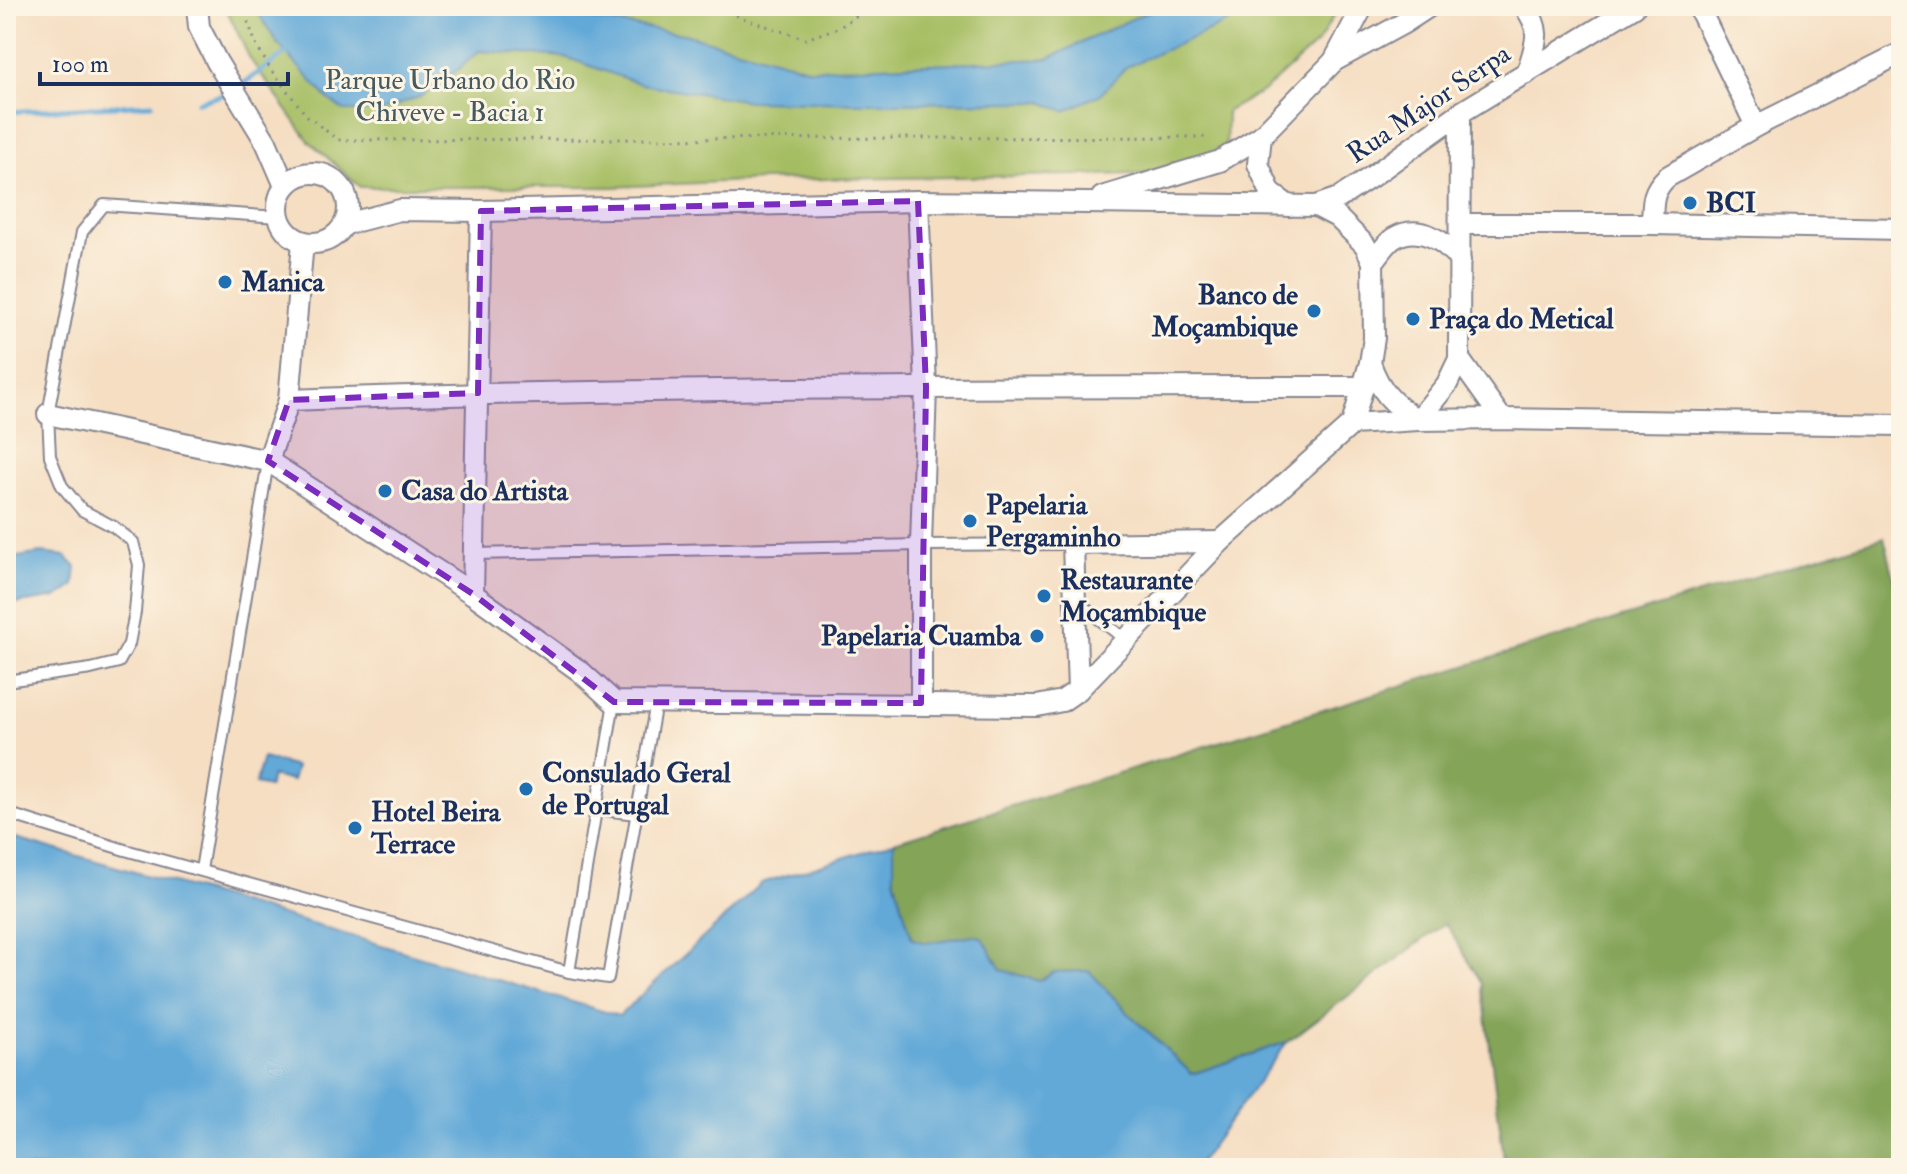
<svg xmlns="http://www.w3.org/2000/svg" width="1907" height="1174" font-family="'IM FELL Double Pica',serif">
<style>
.green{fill:#a5bd62;stroke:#607660;stroke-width:2}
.forest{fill:#84a458;stroke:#506a5b;stroke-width:2}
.water{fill:#62a9d8;stroke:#3e6c9b;stroke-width:2}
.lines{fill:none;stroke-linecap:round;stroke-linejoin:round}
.stream{stroke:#62a9d8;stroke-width:5}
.lane-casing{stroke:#888690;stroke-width:14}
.street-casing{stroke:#888690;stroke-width:24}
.path{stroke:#888690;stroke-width:3;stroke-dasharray:2 6;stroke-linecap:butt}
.lane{stroke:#fff;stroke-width:10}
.street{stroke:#fff;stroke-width:20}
.marked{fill:#7b2cbf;fill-opacity:0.2;stroke:#7b2cbf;stroke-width:6;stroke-dasharray:16 10;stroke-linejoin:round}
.poi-dot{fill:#1f6fb2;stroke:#fcf5e5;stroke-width:3}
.labels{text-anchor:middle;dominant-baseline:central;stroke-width:6;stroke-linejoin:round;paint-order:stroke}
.park-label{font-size:28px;fill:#445a5f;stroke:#fcf5e5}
.street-label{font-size:28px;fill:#1b2f5e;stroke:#fcf5e5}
.poi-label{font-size:28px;font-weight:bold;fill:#1b2f5e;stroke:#fcf5e5;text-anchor:start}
</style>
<rect width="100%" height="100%" fill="#fcf5e5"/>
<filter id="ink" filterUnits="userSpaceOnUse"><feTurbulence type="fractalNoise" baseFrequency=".0125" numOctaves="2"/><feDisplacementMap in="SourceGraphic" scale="16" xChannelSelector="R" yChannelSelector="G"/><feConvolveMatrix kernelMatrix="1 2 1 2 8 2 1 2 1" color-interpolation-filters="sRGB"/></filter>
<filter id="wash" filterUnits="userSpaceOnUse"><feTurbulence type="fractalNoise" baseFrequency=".006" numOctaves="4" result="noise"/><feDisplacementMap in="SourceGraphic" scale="32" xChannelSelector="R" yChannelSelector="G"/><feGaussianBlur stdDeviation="1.8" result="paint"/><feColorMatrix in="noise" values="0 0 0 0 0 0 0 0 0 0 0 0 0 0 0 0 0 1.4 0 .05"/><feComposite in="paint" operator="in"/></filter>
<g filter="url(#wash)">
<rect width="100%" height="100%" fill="#f5dec2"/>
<path class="green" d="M225,6H1339L1319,41L1265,90L1227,111L1226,151L1206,159L1143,174L764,180L612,187H360L309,141L250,59Z"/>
<path class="forest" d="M1884,537L1901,606V1168H1505L1482,983L1445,923L1287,1042L1192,1074L1131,1016L1089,971L1054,972L1040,981L1001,970L983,938L974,935L926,943L912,939L894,878V842Z"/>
<g class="water">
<path d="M256,6H510L684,34L811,69L1047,59L1159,6H1246L1229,22L1126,67L1101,94L1065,111L1042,102L868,103L749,101L641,84L565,57L479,51L459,69L421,96L383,111H344L327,98L278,44L255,8Z"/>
<path d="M41,553L65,556L76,567L74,586L58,597L6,605V559Z"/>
<path d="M263,758L296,767L292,781L272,776L269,787L255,784Z"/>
<path d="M12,837L201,891L619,1016L762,883L894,842V878L912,939L926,943L974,935L983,938L1001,970L1039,981L1054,972L1089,971L1131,1016L1192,1074L1287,1042L1200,1162L1205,1168H6V843Z"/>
</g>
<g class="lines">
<g class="stream">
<path d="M240,86L290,50"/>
<path d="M198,102L232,92"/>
<path d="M6,112L152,104"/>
</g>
</g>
</g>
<g filter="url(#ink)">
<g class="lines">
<g class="lane-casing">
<g id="lane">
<path d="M474,554L921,545L1073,544"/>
<path d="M1077,602L1126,640"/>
<path d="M6,681L91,669L119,662L129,644L135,612L139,565L133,542L114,527L82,510L62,486L50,456L48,414L82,232L104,205L279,217"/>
<path d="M596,809L636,814"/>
<path d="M6,813L125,850L569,972L608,978L656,702"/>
<path d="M201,870L268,462"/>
<path d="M569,972L614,702"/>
</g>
</g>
<g class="street-casing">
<g id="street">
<path d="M197,6L199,27L217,62L266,142L285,186"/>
<path d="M1524,6C1544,31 1535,45 1527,73"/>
<path d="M1698,6L1756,126"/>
<path d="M1334,61L1404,23L1430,6"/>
<path d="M1261,136L1258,164L1271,193L1289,206"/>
<circle cx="313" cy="208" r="35"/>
<path d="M1102,197L1220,161L1261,136L1334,61L1363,6"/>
<path d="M918,201L926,387L921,545V703"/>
<path d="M346,224L400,210L481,211L918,201L1316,206L1339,198L1371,177L1460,113L1635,6"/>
<path d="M1460,224H1652L1901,229"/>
<path d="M1652,224C1653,203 1651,192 1667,177L1756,126L1901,53"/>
<path d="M1373,262C1379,255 1386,243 1394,238C1419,223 1446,241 1460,261"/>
<path d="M1459,359L1502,419"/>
<path d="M1370,363C1380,391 1392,404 1418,420"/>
<path d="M289,400C647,387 1005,387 1364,387"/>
<path d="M48,414L268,461L473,594L581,672L614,702L1037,706L1062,701L1078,690L1220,542L1352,424L1370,363L1374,338L1373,262L1365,245L1337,217L1316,206"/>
<path d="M1418,420L1447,384L1459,359L1460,113"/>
<path d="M1352,424L1418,420L1502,419L1901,425"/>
<path d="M268,461L289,400L303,242"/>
<path d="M473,594L481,211"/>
<path d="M1078,690L1073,544L1220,542"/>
</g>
</g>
<g class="path">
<path d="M245,6L246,16L257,47L271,70L306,115L338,140L1210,137"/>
<path d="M714,6L742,18L806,39L840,27L863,11L902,13L901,6"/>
</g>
<use href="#lane" class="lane"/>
<use href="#street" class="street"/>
</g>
</g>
<path class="marked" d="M918,201L926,387L921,703L614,702L473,594L268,461L289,400L478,393L481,211Z"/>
<g class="poi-dot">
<circle cx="1690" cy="203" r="8"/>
<circle cx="225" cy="282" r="8"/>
<circle cx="1314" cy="311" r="8"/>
<circle cx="1413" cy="319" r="8"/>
<circle cx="385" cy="491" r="8"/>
<circle cx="970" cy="521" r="8"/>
<circle cx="1044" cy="596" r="8"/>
<circle cx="1037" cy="636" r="8"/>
<circle cx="526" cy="789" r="8"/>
<circle cx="355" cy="828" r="8"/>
</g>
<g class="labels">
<g class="park-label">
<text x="450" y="80">Parque Urbano do Rio<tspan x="450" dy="32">Chiveve - Bacia 1</tspan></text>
</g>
<g class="street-label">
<text transform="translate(1429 104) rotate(-34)">Rua Major Serpa</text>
</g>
<g class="poi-label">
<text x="1706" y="203">BCI</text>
<text x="241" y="282">Manica</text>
<text x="1298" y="295" text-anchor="end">Banco de<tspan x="1298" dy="32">Moçambique</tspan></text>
<text x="1429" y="319">Praça do Metical</text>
<text x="401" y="491">Casa do Artista</text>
<text x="986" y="505">Papelaria<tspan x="986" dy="32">Pergaminho</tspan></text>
<text x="1060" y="580">Restaurante<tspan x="1060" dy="32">Moçambique</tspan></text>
<text x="1021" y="636" text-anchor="end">Papelaria Cuamba</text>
<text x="542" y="773">Consulado Geral<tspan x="542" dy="32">de Portugal</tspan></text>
<text x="371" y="812">Hotel Beira<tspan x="371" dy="32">Terrace</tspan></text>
</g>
</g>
<rect width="1907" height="1174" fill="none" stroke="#fcf5e5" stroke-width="32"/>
<path d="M40 72v12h248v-12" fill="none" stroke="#1b2f5e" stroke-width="4"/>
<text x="52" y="72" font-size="24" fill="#1b2f5e" stroke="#fcf5e5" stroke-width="6" paint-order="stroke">100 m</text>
</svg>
